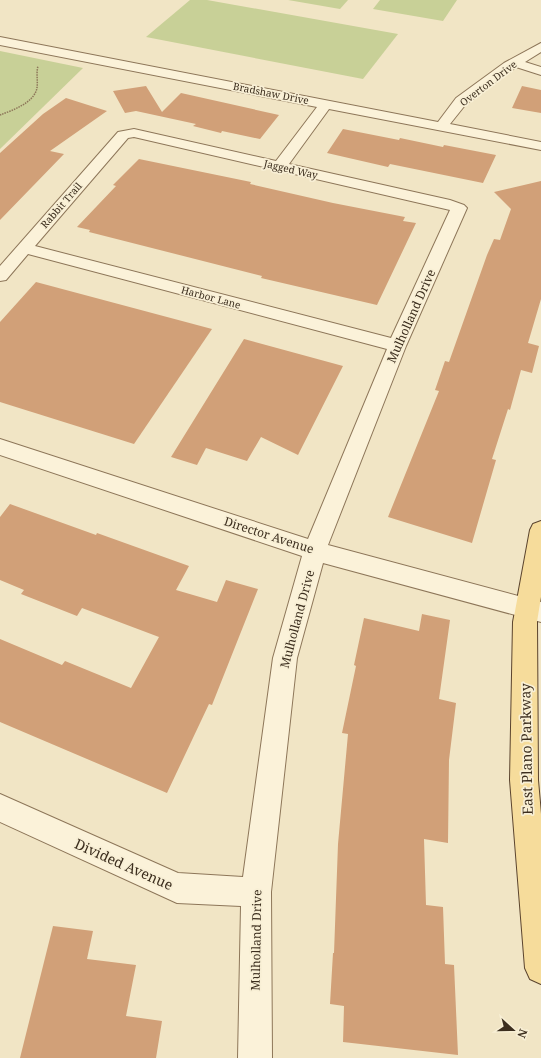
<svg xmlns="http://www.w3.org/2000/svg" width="541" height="1058" font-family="'Noto Serif',serif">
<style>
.green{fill:#c8d097}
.building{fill:#d1a078}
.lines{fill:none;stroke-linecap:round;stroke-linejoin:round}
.street-casing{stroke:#8d7659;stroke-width:2}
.primary-casing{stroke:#5b442e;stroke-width:2}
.path{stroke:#8d7659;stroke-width:1.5;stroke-dasharray:1.5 1;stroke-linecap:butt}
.street{fill:#fbf2d9;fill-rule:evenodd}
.primary{fill:#f6dc9b;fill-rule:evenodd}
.labels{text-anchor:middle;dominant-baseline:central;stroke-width:3.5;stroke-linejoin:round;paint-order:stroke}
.far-street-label{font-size:10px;fill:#3c2e1e;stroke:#f8efd5}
.street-label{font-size:12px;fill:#3c2e1e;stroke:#f8efd5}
.near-street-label{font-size:14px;fill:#3c2e1e;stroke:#f8efd5}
</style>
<rect width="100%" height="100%" fill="#f1e5c5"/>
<g class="green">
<path d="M190,0H207L398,34L363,79L146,37Z"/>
<path d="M288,0H348L340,9Z"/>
<path d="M380,0H457L443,21L373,9Z"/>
<path d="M0,51L83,68L0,149Z"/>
</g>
<g class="building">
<path d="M146,86L162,112L181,93L279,115L260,139L222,131L221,133L193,126L196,124L136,111L125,113L113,91Z"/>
<path d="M522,86L541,90V113L512,108Z"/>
<path d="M66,98L107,111L50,151L64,154L0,220V153L43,114Z"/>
<path d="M343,129L399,140L400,138L443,147L444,145L496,155L483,183L390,164L388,167L327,153Z"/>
<path d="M139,159L251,182L250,184L333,203L405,217L403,221L416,223L377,305L261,278L262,276L89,232L90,230L77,227L116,186L113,185Z"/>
<path d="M541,181V299L528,343L539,346L532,373L521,370L510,410L508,409L492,459L496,460L472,543L388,517L439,391L435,390L445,361L449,362L487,255L494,239L500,240L511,209L494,192Z"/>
<path d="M36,282L212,329L134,444L0,402V322Z"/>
<path d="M244,339L343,366L298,455L261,437L247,461L206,448L197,465L171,457Z"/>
<path d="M10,504L96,535L97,533L189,566L176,590L217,602L226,580L258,589L212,705L209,704L167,793L0,722V639L62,665L65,661L131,688L159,637L82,608L77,616L21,594L24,590L0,580V517Z"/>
<path d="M422,614L450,620L439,699L456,703L449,760L448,843L424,839L426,905L443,907L445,964L454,965L458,1055L343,1042L344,1006L330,1004L333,953H334L338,844L348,734L342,733L356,666L354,665L364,618L419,631Z"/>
<path d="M53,926L93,931L87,959L136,965L126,1016L162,1021L156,1058H20Z"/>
</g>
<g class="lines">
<g class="street-casing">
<path id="street" d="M0,37L438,122L456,98L504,63L541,43V52L525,62L541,67V75L516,67L466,104L450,124L541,142V150L329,109L289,164L450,200L464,205L467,208L406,346L328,545L541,602V622L323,563L297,658L271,892L272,1058H238L241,906L177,903L0,822V794L178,873L243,877L273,658L302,556L0,455V439L308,539L387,349L28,254L6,280L0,281V266L118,132L134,129L276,161L317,107L0,45ZM134,137L450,210L391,338L35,246L128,138Z"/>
</g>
<g class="primary-casing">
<path id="primary" d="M541,521V597L537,622L538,780L541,814V984L530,979L525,968L510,780L513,622L530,530L533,524Z"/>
</g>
<path class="path" d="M0,115C13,110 34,103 37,88C38,81 36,73 38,66"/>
<use href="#street" class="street"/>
<use href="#primary" class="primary"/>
</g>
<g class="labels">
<g class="far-street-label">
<text transform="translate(488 83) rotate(-37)">Overton Drive</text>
<text transform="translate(271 93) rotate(11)">Bradshaw Drive</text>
<text transform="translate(291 169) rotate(13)">Jagged Way</text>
<text transform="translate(61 205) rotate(-49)">Rabbit Trail</text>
<text transform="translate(211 297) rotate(15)">Harbor Lane</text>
</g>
<g class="street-label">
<text transform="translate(411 316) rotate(-66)">Mulholland Drive</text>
<text transform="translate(269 535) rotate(18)">Director Avenue</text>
<text transform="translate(297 619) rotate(-75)">Mulholland Drive</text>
<text transform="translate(256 940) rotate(-89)">Mulholland Drive</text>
</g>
<g class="near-street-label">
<text transform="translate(526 749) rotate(-91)">East Plano Parkway</text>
<text transform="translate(124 864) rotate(24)">Divided Avenue</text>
</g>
</g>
<g transform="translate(513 1030) rotate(111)" stroke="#f8efd5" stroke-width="3" paint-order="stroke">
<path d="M0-3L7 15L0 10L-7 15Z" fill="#3c2e1e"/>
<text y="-6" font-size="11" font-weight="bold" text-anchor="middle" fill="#3c2e1e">N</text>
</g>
</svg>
